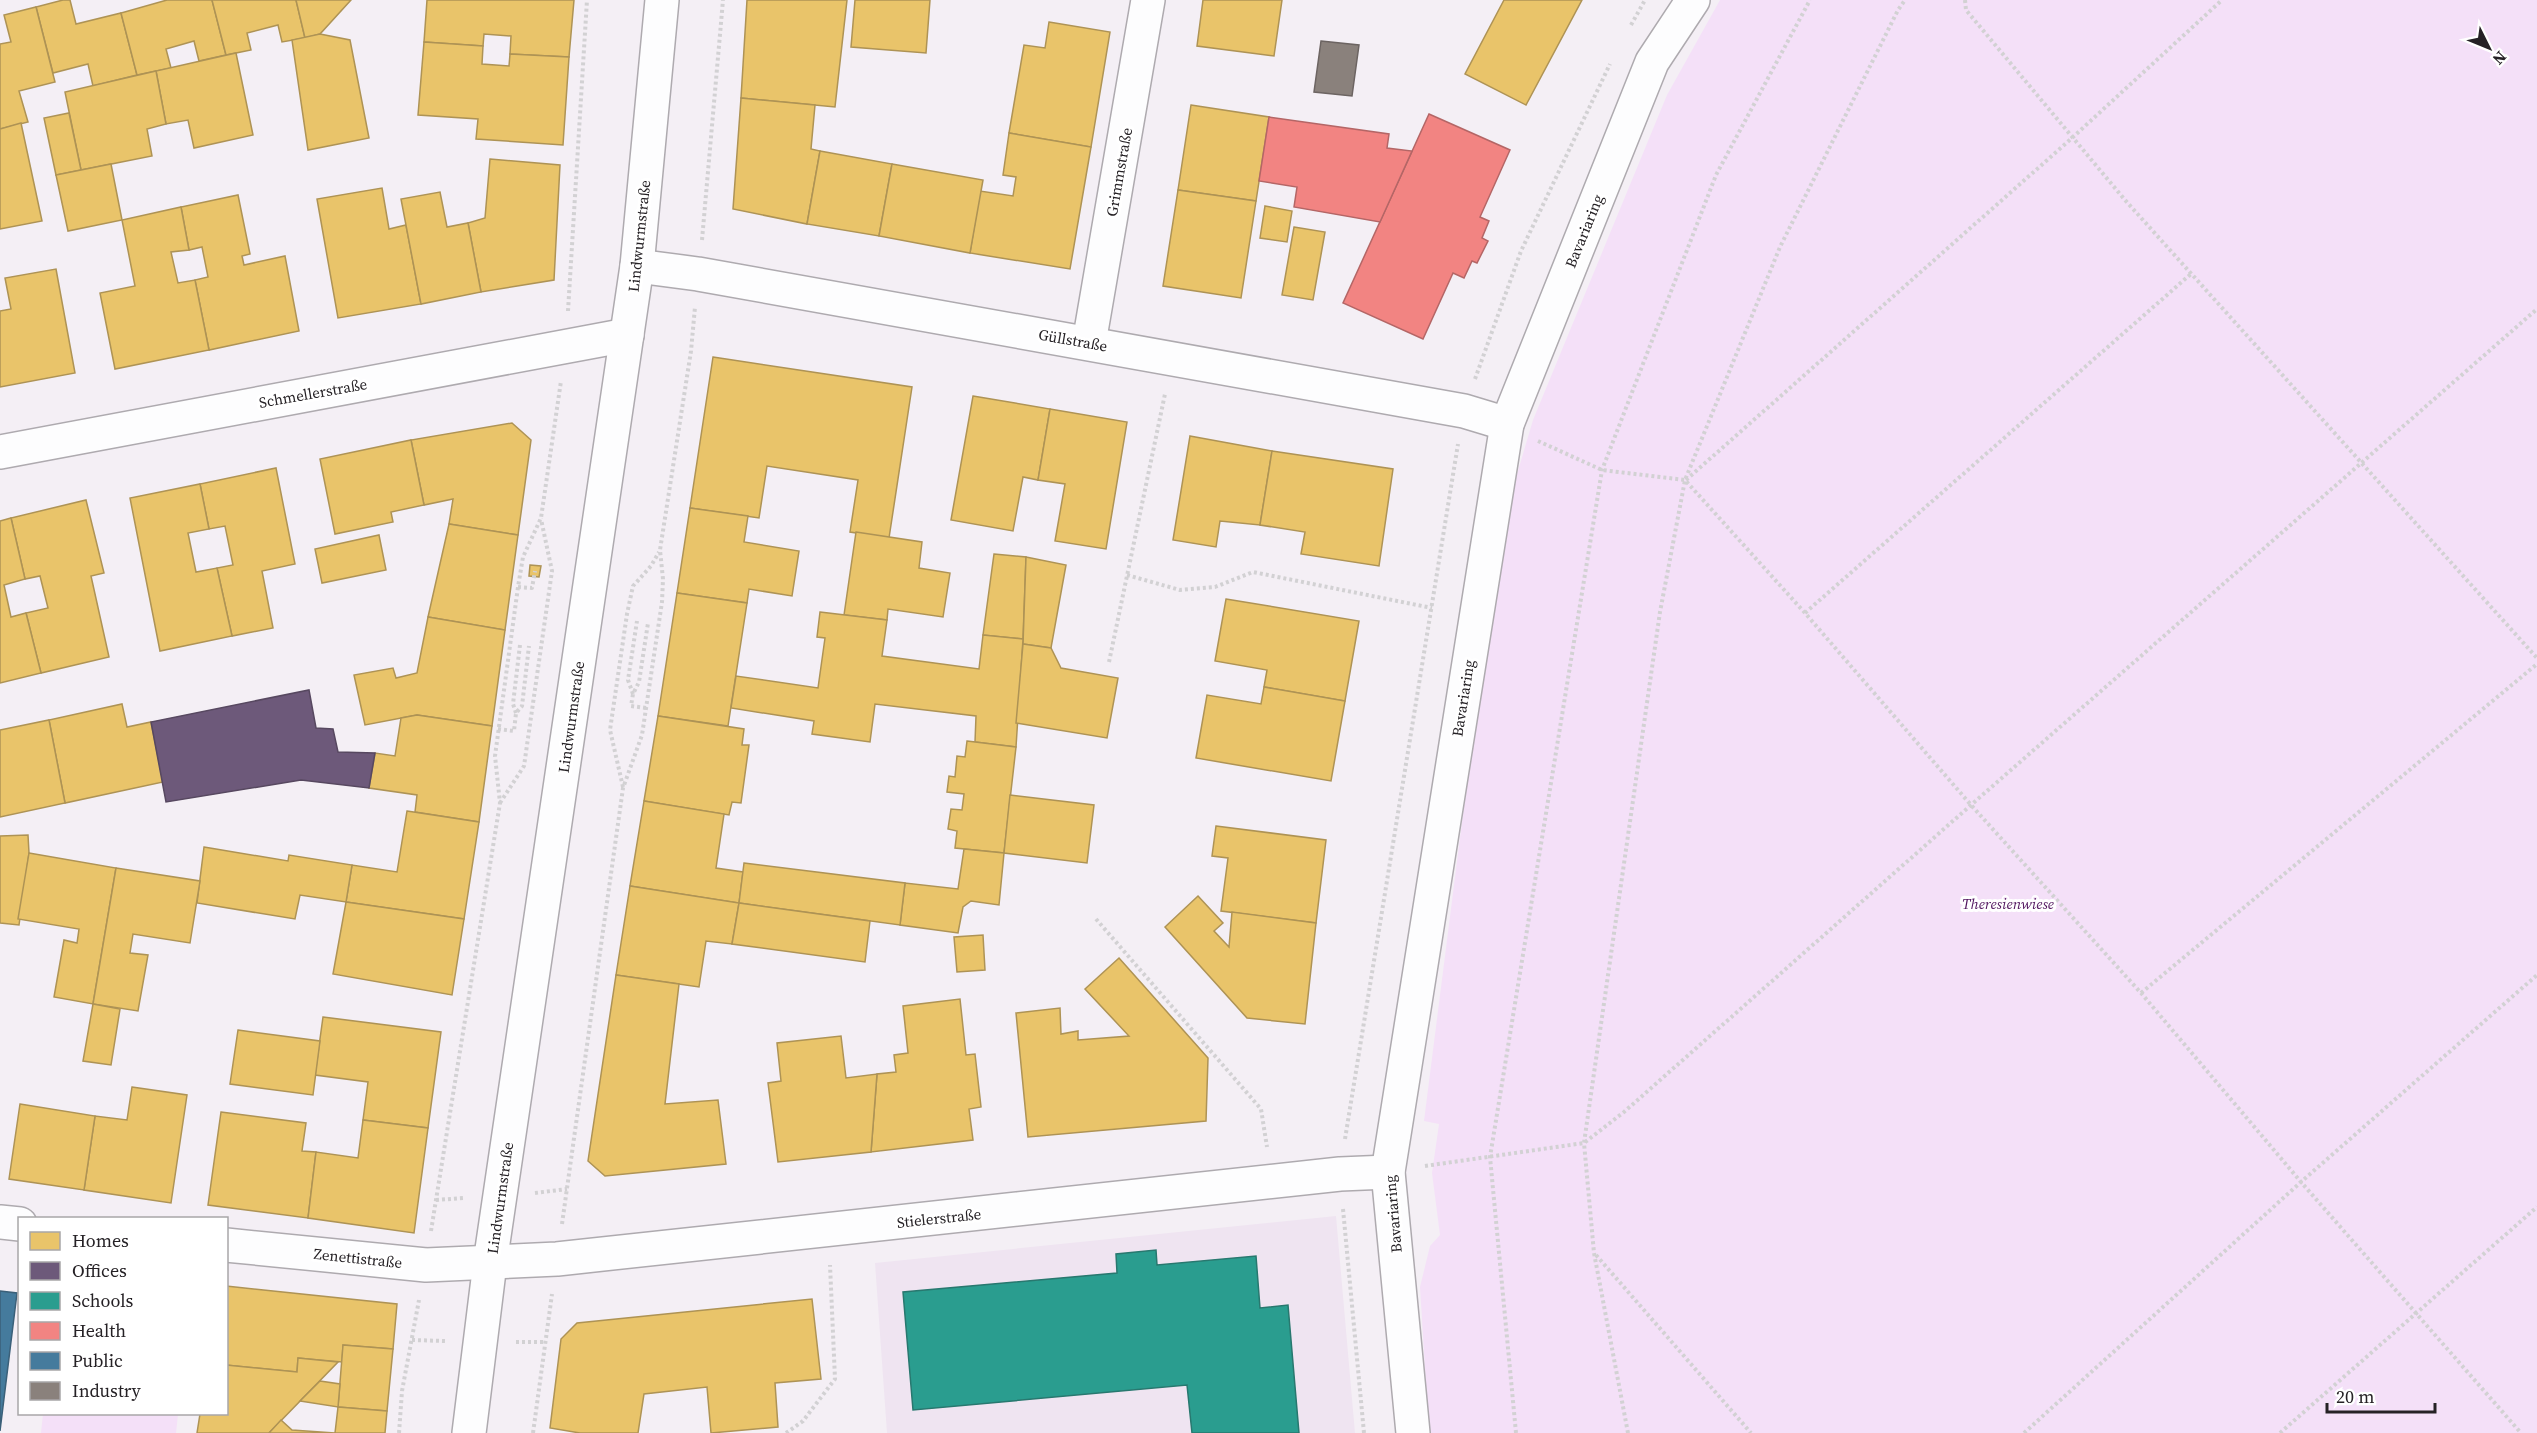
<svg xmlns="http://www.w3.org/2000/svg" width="2537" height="1433" font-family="'Source Serif 4',serif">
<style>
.built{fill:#efe4f1}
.green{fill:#f4e0f8}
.homes{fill:#e9c46a;stroke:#ae9355;stroke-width:1.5}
.offices{fill:#6d597a;stroke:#574860;stroke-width:1.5}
.schools{fill:#2a9d8f;stroke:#28786f;stroke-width:1.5}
.health{fill:#f28482;stroke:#b46666;stroke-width:1.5}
.public{fill:#457b9d;stroke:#3b6079;stroke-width:1.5}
.industry{fill:#8a817c;stroke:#6c6462;stroke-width:1.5}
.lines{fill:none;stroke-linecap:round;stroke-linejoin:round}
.minor-casing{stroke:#aeaaaf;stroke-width:36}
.major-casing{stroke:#aeaaaf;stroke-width:36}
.path{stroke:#d2d1d3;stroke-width:4;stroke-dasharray:3 3;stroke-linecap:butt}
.minor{stroke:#fdfdfe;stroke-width:33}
.major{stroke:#fdfdfe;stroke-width:33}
.labels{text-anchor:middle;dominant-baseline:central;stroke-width:6;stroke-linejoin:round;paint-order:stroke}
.street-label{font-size:15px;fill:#252125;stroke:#fff}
.park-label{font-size:15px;font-style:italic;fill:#531760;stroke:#fff}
</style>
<rect width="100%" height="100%" fill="#f4eff5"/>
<path class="built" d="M1336,1216L1355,1433H887L875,1263Z"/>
<g class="green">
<path d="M1720,0H2537V1433H1429L1420,1287L1430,1246L1440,1235L1432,1173L1439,1124L1424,1121L1482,665L1512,491L1533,420L1667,95Z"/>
<path d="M43,1414H178L176,1433H41Z"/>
</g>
<g class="homes">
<path d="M63,0H70L76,24L121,13L137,75L93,86L88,64L53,73L36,7Z"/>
<path d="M167,0H212L226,55L199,61L194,41L166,49L171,68L137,75L121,13Z"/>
<path d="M212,0H296L305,38L282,42L278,25L247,33L251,50L226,55Z"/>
<path d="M296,0H351L320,34L305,38Z"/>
<path d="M427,0H574L569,57L510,54L511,36L484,34L483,46L424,42Z"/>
<path d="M747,0H847L835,107L741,98Z"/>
<path d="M855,0H930L926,53L851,47Z"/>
<path d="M1203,0H1282L1274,56L1197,46Z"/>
<path d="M1504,0H1582L1526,105L1465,74Z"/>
<path d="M36,7L55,82L19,91L28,122L0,129V44L11,42L4,15Z"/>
<path d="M1049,22L1110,32L1091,147L1009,133L1024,45L1045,48Z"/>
<path d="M320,34L350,40L369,138L308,150L292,40Z"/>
<path d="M424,42L483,46L482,64L509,66L510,54L569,57L563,145L476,139L478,119L418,115Z"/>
<path d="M236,53L253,135L194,148L188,120L166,124L156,71Z"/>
<path d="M156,71L166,124L147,129L152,156L81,170L65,92Z"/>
<path d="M741,98L815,105L811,149L820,151L807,224L733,209Z"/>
<path d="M1191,105L1269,117L1256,201L1178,190Z"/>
<path d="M69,113L81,170L56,175L44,118Z"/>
<path d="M21,123L42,221L0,229V129Z"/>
<path d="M1009,133L1091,147L1070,269L970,253L980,191L1013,196L1016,177L1003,175Z"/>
<path d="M820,151L892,164L879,236L807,224Z"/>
<path d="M490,159L560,165L554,280L481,292L468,223L485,218Z"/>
<path d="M111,164L122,220L68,231L56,175Z"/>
<path d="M892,164L983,180L970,253L879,236Z"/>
<path d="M382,188L389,229L406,225L421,304L338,318L317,199Z"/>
<path d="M1178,190L1256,201L1241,298L1163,286Z"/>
<path d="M440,192L447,227L468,223L481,292L421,304L401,199Z"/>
<path d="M238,195L250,254L242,256L244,265L285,256L299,331L209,350L195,280L208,277L202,247L189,250L181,207Z"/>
<path d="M1265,206L1292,211L1287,242L1260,238Z"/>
<path d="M181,207L189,250L171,252L178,283L195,280L209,350L115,369L100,293L135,286L122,220Z"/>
<path d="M1294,227L1325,232L1313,300L1282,295Z"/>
<path d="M56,269L75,373L0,387V311L11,309L5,278Z"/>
<path d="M713,357L912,387L889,538L850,532L858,480L767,466L759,518L690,508Z"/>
<path d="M973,396L1050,409L1038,480L1023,477L1013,531L951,520Z"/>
<path d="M1050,409L1127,422L1106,549L1055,541L1065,484L1038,480Z"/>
<path d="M512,423L531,440L518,535L449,524L453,499L424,505L411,440Z"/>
<path d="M1190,436L1272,451L1260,525L1220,521L1216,547L1173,540Z"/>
<path d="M411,440L424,505L391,512L393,522L335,534L320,459Z"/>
<path d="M1272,451L1393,469L1379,566L1301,554L1305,532L1260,525Z"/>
<path d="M276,468L295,564L262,571L273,628L232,636L217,568L233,565L225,526L209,529L200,484Z"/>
<path d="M200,484L209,529L188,533L196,572L217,568L232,636L160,651L130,498Z"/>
<path d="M86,500L104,573L91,576L109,657L41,673L26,613L48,608L40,576L25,579L11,518Z"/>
<path d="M690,508L748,516L744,542L799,551L792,596L749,589L747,603L677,593Z"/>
<path d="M11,518L25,579L4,585L11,617L26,613L41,673L0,683V521Z"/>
<path d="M449,524L518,535L505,630L428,617Z"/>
<path d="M856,532L922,542L919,568L950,573L943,617L888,609L887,620L844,615Z"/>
<path d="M379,535L386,570L322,583L315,549Z"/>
<path d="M994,554L1026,557L1023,639L983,635Z"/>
<path d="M1026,557L1066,565L1051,648L1023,644Z"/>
<path d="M530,565L541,566L539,577L529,576Z"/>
<path d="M677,593L747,603L728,726L658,716Z"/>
<path d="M1226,599L1359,621L1345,701L1264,687L1267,670L1215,661Z"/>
<path d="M820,612L887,620L882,656L979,669L983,635L1023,639L1016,747L975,742L976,716L875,704L870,742L812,734L814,721L731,708L736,676L818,688L825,638L817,637Z"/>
<path d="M428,617L505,630L492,726L417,715L365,725L354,675L393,668L396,678L417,673Z"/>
<path d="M1023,644L1051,648L1061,668L1118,678L1107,738L1016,723Z"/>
<path d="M1264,687L1345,701L1331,781L1196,758L1207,695L1261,704Z"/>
<path d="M122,704L127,727L151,722L163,782L65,803L49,720Z"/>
<path d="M417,715L492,726L479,822L415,812L417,795L369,788L375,753L395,756L401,718Z"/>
<path d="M658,716L744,729L742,745H749L741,803L732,802L729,815L644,801Z"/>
<path d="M49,720L65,803L0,817V730Z"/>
<path d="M967,741L1016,747L1004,853L955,848L957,831L948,829L951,809L962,810L964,794L947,792L949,776L955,777L957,756L965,757Z"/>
<path d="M1010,795L1094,805L1087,863L1004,853Z"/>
<path d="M644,801L724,814L716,868L743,872L739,903L630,886Z"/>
<path d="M407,811L479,822L464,919L346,902L352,865L397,872Z"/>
<path d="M1216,826L1326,840L1316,923L1221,911L1228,858L1212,856Z"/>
<path d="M28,835L29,853L19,925L0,923V836Z"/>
<path d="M204,847L288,861L289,855L352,865L346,902L300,895L295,919L197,903Z"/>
<path d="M964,849L1004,853L999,905L971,901L963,907L958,933L900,925L905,883L958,889Z"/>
<path d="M29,853L116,868L93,1004L54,997L64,940L77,943L79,929L18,919Z"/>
<path d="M744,863L905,883L900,925L739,903Z"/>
<path d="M116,868L200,881L190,943L133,934L130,953L148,955L138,1011L93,1004Z"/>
<path d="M630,886L739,903L732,944L706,941L699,987L616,975Z"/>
<path d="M1198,896L1223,923L1214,931L1229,947L1232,912L1316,923L1305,1024L1247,1018L1165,927Z"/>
<path d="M346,902L464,919L452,995L333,974Z"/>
<path d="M739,903L870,921L865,962L732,944Z"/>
<path d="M983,935L985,970L957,972L954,937Z"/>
<path d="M1119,958L1208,1058L1206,1121L1028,1137L1016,1013L1060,1008L1061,1034L1078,1031V1040L1129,1036L1085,989Z"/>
<path d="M616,975L679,984L665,1104L718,1100L726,1164L605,1176L588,1161Z"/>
<path d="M960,999L966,1055L975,1054L981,1107L969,1109L973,1140L871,1152L877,1074L896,1072L894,1055L908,1053L903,1006Z"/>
<path d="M93,1004L120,1009L111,1065L83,1061Z"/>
<path d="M323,1017L441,1032L428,1128L363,1120L368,1082L315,1075Z"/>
<path d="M238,1030L320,1041L313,1095L230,1084Z"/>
<path d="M841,1036L846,1078L877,1074L871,1152L778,1162L768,1083L781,1081L777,1043Z"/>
<path d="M132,1087L187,1095L171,1203L84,1190L95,1116L127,1120Z"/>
<path d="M20,1104L95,1116L84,1190L9,1179Z"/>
<path d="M221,1112L306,1123L302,1151L316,1152L308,1218L208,1205Z"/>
<path d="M363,1120L428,1128L414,1233L308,1218L316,1152L358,1158Z"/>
<path d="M226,1286L397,1304L393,1349L343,1345L342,1362L298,1358L297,1372L226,1365Z"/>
<path d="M812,1299L821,1379L775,1383L778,1427L711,1433L707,1387L644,1394L638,1433H580L550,1428L561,1339L577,1323Z"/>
<path d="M343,1345L393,1349L387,1411L338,1407Z"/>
<path d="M298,1358L338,1362L269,1433H197L200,1414H226V1365L297,1372Z"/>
<path d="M320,1381L340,1384L338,1407L300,1401Z"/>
<path d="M338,1407L387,1411L385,1433H335Z"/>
<path d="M281,1420L292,1430L335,1433H269Z"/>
</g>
<path class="offices" d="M309,690L316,728L333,729L338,752L375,753L369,788L301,780L166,802L151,722Z"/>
<path class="schools" d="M1156,1250L1157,1265L1256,1256L1260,1308L1288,1305L1299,1433H1192L1187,1385L913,1410L903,1292L1117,1273L1116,1254Z"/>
<g class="health">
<path d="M1429,114L1510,150L1480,217L1489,221L1482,238L1488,241L1477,263L1472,261L1464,278L1453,273L1423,339L1343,303Z"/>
<path d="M1269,117L1389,134L1387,148L1412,151L1380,222L1294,207L1297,187L1259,181Z"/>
</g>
<path class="public" d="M0,1291L17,1293L0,1431Z"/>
<path class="industry" d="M1321,41L1359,45L1352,96L1314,92Z"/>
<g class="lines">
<g class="minor-casing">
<g id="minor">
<path d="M637,266L698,274L1464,411L1507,424"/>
<path d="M1089,343L1148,0"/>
<path d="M0,452L627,335"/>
<path d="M0,1222L20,1224"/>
<path d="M226,1245L426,1265L557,1259L1340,1174L1388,1172"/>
<path d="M1413,1433L1388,1172L1507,424L1652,62L1693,0"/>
</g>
</g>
<g class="major-casing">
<path id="major" d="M469,1433L490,1263L637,266L662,0"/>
</g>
<g class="path">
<path d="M1965,0L1966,10L2125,200L2537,658"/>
<path d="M1631,25L1645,0"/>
<path d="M702,240L723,0"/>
<path d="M568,311L587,0"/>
<path d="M1475,379L1521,251L1610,64"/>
<path d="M1538,441L1602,470L1685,480L1805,613L1971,805L2141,993L2301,1182L2521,1433"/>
<path d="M1686,480L2072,138L2222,0"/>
<path d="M1127,575L1180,590L1215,587L1253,572L1432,608"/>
<path d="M518,587L532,588L535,571"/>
<path d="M1805,613L2192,273"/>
<path d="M1109,662L1165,394"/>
<path d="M633,694L628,680L637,621"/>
<path d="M646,708L631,706L633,694L639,682L648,623"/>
<path d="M516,713L513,704L520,645"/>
<path d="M498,729L514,731L516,713L522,706L529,646"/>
<path d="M623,787L610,730L627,614L633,586L651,566L659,552"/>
<path d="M500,803L524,766L552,571L541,519"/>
<path d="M1096,919L1261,1109L1267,1147"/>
<path d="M2141,993L2537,664"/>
<path d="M1345,1139L1458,444"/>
<path d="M1425,1166L1584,1143L1624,1112L1971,805L2537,309"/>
<path d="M535,1193L567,1189"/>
<path d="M436,1200L464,1198"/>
<path d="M1343,1209L1364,1433"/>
<path d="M562,1224L623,788L642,735L662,602L663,579L660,550L691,351L695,307"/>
<path d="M431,1231L500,803L495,756L518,587L523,557L541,518L561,381"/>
<path d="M1596,1255L1751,1433"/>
<path d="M412,1340L445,1341"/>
<path d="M516,1342H545"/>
<path d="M399,1433L402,1391L419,1300"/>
<path d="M533,1433L552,1294"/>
<path d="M786,1433L803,1421L835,1379L830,1265"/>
<path d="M1516,1433L1490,1157L1602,470L1716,175L1810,0"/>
<path d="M1628,1433L1594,1253L1584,1143L1660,612L1685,480L1780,247L1898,10L1905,0"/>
<path d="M2024,1433L2301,1182L2537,975"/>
<path d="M2280,1433L2537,1207"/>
</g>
<use href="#minor" class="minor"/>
<use href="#major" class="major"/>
</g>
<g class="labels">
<g class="street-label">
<text transform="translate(1119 172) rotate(-80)">Grimmstraße</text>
<text transform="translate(1584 231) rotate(-68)">Bavariaring</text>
<text transform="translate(639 236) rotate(-84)">Lindwurmstraße</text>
<text transform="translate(1073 340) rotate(10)">Güllstraße</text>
<text transform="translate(313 393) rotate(-10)">Schmellerstraße</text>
<text transform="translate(1463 698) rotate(-81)">Bavariaring</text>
<text transform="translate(571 717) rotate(-82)">Lindwurmstraße</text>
<text transform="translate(500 1198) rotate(-82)">Lindwurmstraße</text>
<text transform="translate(1393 1214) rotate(-95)">Bavariaring</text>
<text transform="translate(939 1218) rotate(-6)">Stielerstraße</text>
<text transform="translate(358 1258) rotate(6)">Zenettistraße</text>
</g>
<g class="park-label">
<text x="2008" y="903">Theresienwiese</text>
</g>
</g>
<rect x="18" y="1217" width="210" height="198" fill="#ffffff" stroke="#a8a6a8" stroke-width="1.5"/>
<rect x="30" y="1232" width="30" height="18" fill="#e9c46a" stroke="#a8a6a8" stroke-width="1.5"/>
<text x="72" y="1247" font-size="18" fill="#252125">Homes</text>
<rect x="30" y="1262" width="30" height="18" fill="#6d597a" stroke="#a8a6a8" stroke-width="1.5"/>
<text x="72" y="1277" font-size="18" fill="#252125">Offices</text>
<rect x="30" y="1292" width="30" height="18" fill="#2a9d8f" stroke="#a8a6a8" stroke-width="1.5"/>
<text x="72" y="1307" font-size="18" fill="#252125">Schools</text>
<rect x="30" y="1322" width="30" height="18" fill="#f28482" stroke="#a8a6a8" stroke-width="1.5"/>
<text x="72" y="1337" font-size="18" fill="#252125">Health</text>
<rect x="30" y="1352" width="30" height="18" fill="#457b9d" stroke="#a8a6a8" stroke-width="1.5"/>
<text x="72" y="1367" font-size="18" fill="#252125">Public</text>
<rect x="30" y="1382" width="30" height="18" fill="#8a817c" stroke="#a8a6a8" stroke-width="1.5"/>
<text x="72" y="1397" font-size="18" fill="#252125">Industry</text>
<g transform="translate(2489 48) rotate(133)" stroke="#ffffff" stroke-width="4.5" paint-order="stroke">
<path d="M0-4.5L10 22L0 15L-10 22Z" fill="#252125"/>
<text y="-9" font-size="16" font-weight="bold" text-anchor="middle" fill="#252125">N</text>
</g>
<path d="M2327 1403v9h108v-9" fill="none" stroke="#252125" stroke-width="3"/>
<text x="2336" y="1403" font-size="18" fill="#252125" stroke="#ffffff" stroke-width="4.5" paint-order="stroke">20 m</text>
</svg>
